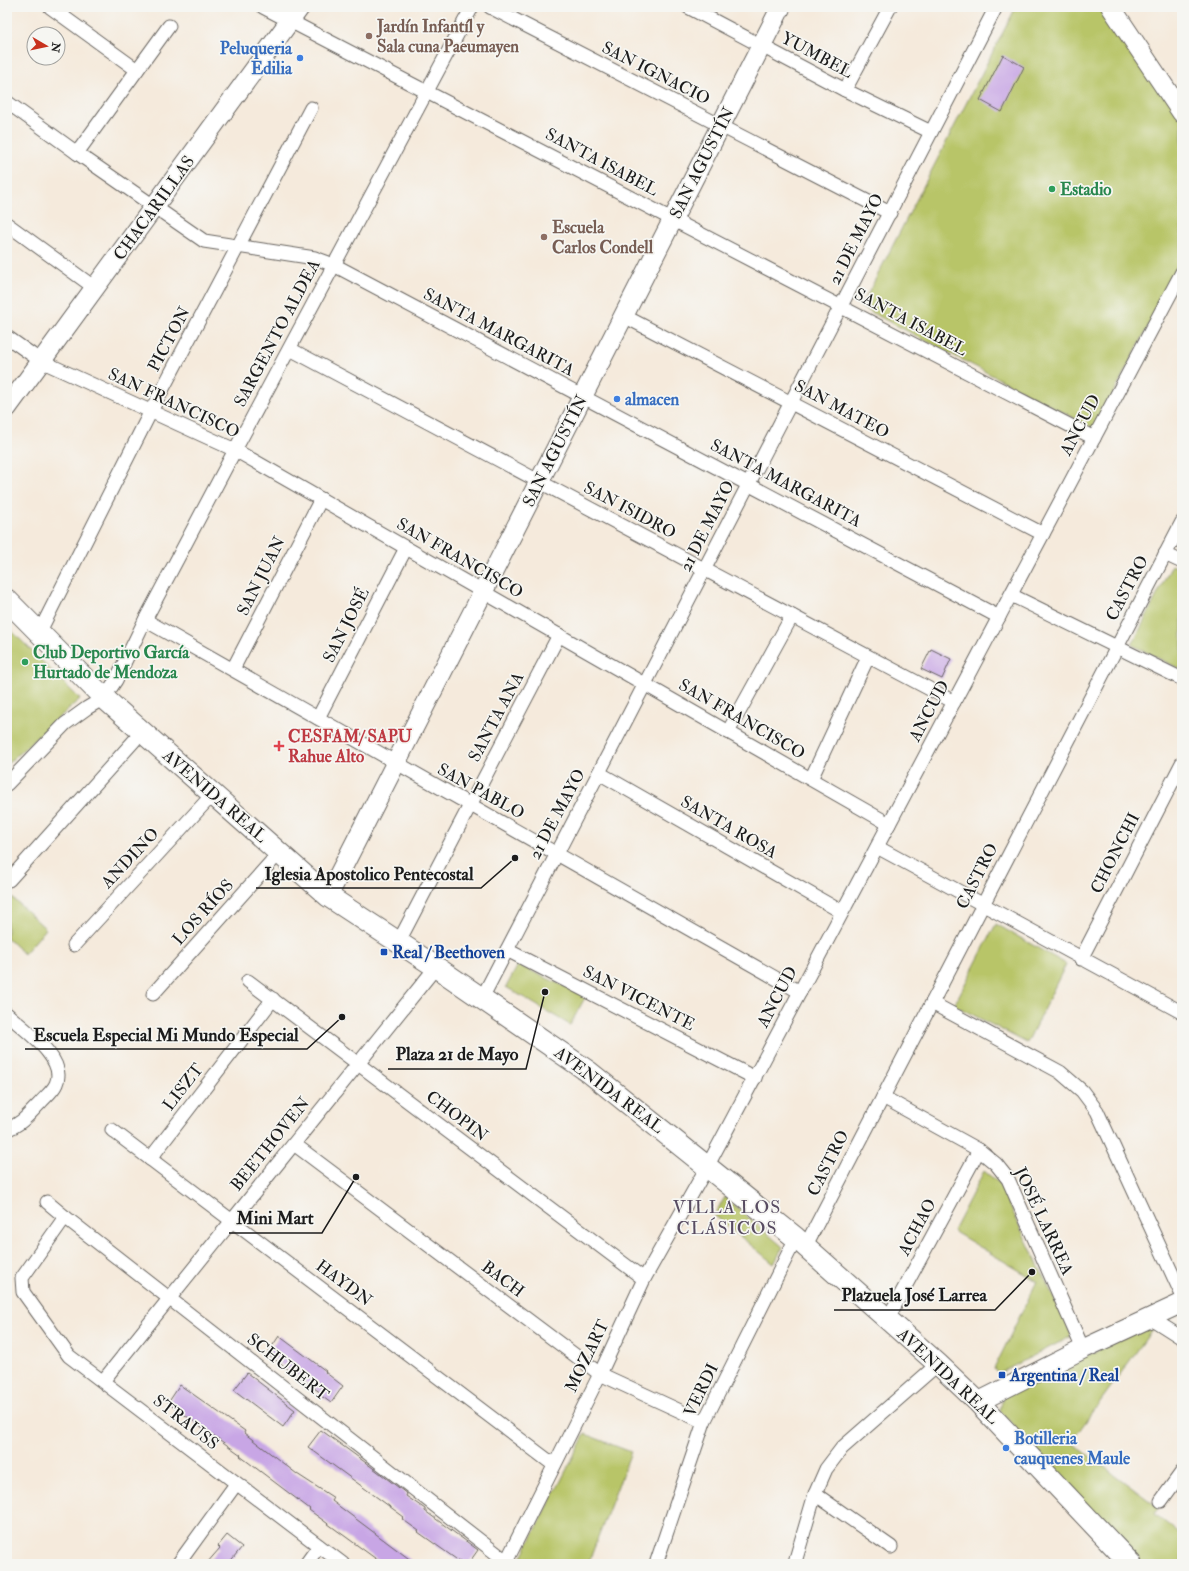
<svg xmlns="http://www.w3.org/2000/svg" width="1189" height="1571" font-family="'IM FELL Double Pica',serif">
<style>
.green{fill:#b8c567;stroke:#6a7042}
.building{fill:#c8a6e5}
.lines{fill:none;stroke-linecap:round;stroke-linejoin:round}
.street-casing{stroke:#68645f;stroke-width:15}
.secondary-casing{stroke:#68645f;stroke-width:21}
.primary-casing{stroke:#68645f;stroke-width:23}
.street{stroke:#fff;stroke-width:13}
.secondary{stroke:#fff;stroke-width:19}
.primary{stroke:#fff;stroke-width:21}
.education-dot{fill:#8d6e63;stroke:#f6f6f2;stroke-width:1.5}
.shop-dot{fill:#3f7fe0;stroke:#f6f6f2;stroke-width:1.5}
.leisure-dot{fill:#2e9e5b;stroke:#f6f6f2;stroke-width:1.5}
.health-dot{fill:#e0444e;stroke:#f6f6f2;stroke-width:1.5}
.transit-dot{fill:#1a4fb4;stroke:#f6f6f2;stroke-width:1.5}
.labels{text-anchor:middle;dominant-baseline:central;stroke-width:3.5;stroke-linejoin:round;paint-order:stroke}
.education-label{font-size:17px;font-weight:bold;fill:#785e54;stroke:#f6f6f2;text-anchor:start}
.shop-label{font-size:17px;font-weight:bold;fill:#366cbe;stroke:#f6f6f2;text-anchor:start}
.street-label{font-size:17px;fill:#1c1c1c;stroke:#f6f6f2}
.leisure-label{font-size:17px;font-weight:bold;fill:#27864d;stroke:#f6f6f2;text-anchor:start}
.health-label{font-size:17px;font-weight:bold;fill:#be3a42;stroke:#f6f6f2;text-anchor:start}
.transit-label{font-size:17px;font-weight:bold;fill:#164399;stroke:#f6f6f2;text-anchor:start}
.neighbourhood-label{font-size:18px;letter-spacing:1px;fill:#584c62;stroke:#f6f6f2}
.leader{fill:none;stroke:#1c1c1c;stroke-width:1.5}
.callout-dot{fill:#1c1c1c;stroke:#f6f6f2;stroke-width:1.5}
.callout-label{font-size:18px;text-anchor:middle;font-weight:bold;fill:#1c1c1c;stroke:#f6f6f2;stroke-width:3.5;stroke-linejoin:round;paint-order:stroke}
</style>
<rect width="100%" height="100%" fill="#f6f6f2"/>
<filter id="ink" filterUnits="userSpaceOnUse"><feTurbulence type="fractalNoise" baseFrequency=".025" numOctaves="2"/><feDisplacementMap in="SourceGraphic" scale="8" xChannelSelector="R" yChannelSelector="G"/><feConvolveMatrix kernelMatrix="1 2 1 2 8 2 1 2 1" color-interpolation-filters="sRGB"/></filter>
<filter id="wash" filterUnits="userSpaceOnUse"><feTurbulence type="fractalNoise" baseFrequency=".012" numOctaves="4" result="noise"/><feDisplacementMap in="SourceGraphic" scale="16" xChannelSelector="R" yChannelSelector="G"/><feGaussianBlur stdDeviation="0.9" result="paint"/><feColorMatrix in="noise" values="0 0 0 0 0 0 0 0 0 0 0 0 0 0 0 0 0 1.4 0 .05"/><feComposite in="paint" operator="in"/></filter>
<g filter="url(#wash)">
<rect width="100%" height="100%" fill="#f5eadc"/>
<g class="green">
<path d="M1016,7H1108L1182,116V261L1095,429L861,307Z"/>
<path d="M1172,565L1182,570V670L1132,645Z"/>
<path d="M7,626L80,699L7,764Z"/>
<path d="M7,893L46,929L24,954L7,938Z"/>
<path d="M996,924L1066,964L1027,1043L954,1005Z"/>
<path d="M518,965L586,996L570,1025L506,987Z"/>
<path d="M984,1171L999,1183L1072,1336L998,1374L994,1369L1037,1281L953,1231Z"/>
<path d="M725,1197L783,1247L774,1264L714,1215Z"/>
<path d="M1153,1324L1155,1326L1071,1442L1159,1508L1155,1514L1182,1536V1564H1141L1000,1411L1003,1396Z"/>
<path d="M585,1434L631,1452L588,1564H518Z"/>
</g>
<g id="blocks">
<g class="building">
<path d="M1003,55L1024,67L1002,112L980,100Z"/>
<path d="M931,649L951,659L942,679L921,669Z"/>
<path d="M279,1336L326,1371L325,1372L343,1386L331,1403L320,1395L321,1393L267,1354Z"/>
<path d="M247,1373L295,1410L283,1427L234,1390Z"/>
<path d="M180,1385L245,1431L244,1433L297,1474L334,1498L332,1501L416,1564H383L309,1510L310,1509L240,1456L241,1455L168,1403Z"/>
<path d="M321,1430L377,1471L407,1494L406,1496L425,1509V1511L478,1550L468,1564H463L418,1532L419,1531L402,1519L404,1517L308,1447Z"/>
<path d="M227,1535L242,1547L228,1564H206L220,1548L218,1546Z"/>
</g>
</g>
</g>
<g filter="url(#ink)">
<use href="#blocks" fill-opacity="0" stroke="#68645f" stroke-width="1"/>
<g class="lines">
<g class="street-casing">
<g id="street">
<path d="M50,7L137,70"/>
<path d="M263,7L1094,438"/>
<path d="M490,7L890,213"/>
<path d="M688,7L845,90L931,132"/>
<path d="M845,90L890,7"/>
<path d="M7,102L77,153L204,241L315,258L334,265L999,617"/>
<path d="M77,153L169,26"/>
<path d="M7,224L95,288"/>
<path d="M624,316L1043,534"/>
<path d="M7,337L41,361L235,450L889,824"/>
<path d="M290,349L954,702"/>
<path d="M1165,554L1182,562"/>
<path d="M1011,595L1182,679"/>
<path d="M145,620L800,992"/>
<path d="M39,633L151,411L311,108"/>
<path d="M233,669L321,499"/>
<path d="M318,718L406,548"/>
<path d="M728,732L792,616"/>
<path d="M599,773L842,912"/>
<path d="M811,779L868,657"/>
<path d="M7,784L65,724L87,708L104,698L116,680L145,620L235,450L472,7"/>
<path d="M877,847L1181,1012"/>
<path d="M9,880L142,732"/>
<path d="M398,943L559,635"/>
<path d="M74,945L213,794"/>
<path d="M507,950L755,1078"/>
<path d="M1081,959L1182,763"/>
<path d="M248,981L644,1279"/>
<path d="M153,994L279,853"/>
<path d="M482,998L996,7"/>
<path d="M932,1003L1060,1072L1082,1091L1097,1111L1182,1295"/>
<path d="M7,1014C23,1029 68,1059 56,1084C53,1091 45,1097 40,1103C30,1113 21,1125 7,1129"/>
<path d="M883,1097L979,1150L996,1164L1008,1179L1083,1349"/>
<path d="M112,1130L554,1465"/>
<path d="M294,1144L600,1374L704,1422"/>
<path d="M150,1159L273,999"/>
<path d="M47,1202L65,1217L506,1561"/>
<path d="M65,1217L22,1278L23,1292L69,1356L343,1564"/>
<path d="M805,1247L1182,522"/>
<path d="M1149,1317L1182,1338"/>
<path d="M887,1320L979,1150"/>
<path d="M103,1381L436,967"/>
<path d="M815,1494L891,1547"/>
<path d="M1161,1501L1182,1472"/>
<path d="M795,1562L815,1494L826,1469L842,1448L938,1364"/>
<path d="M178,1564L236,1484"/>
<path d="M306,1564L319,1546"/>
<path d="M505,1564L600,1374L644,1279L707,1167L1182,272"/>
<path d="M656,1564L704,1422L796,1238"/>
</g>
</g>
<g class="secondary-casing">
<g id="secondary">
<path d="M1111,7L1182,113"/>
<path d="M7,408L300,7"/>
<path d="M328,896L781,7"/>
<path d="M978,1402L1083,1349L1182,1303"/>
</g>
</g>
<g class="primary-casing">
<path id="primary" d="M7,600L104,698L328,896L436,967L589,1072L796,1238L938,1364L978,1402L1131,1564"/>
</g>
<use href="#street" class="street"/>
<use href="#secondary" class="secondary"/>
<use href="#primary" class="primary"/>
</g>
</g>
<g class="education-dot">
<circle cx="369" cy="36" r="4"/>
<circle cx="544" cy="237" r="4"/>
</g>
<g class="shop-dot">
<circle cx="300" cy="58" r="4"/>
<circle cx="617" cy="399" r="4"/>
<circle cx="1006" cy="1448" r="4"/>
</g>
<g class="leisure-dot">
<circle cx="1052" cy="189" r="4"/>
<circle cx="25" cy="662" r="4"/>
</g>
<path class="health-dot" d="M277 740h4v4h4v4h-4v4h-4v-4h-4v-4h4z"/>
<g class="transit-dot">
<rect x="380" y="948" width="8" height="8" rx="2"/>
<rect x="998" y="1371" width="8" height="8" rx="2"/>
</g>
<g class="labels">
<g class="education-label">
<text x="377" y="26">Jardín Infantíl y<tspan x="377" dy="20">Sala cuna Paeumayen</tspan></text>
<text x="552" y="227">Escuela<tspan x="552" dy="20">Carlos Condell</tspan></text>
</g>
<g class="shop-label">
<text x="292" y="48" text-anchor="end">Peluqueria<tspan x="292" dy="20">Edilia</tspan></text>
<text x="625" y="399">almacen</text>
<text x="1014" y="1438">Botilleria<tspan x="1014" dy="20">cauquenes Maule</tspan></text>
</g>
<g class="street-label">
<text transform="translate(817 55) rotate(28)">YUMBEL</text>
<text transform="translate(656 73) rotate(27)">SAN IGNACIO</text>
<text transform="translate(602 162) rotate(28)">SANTA ISABEL</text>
<text transform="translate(702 163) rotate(-63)">SAN AGUSTÍN</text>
<text transform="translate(154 208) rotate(-54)">CHACARILLAS</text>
<text transform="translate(856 239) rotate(-63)">21 DE MAYO</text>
<text transform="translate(911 322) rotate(28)">SANTA ISABEL</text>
<text transform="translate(499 332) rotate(28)">SANTA MARGARITA</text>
<text transform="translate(277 333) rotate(-62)">SARGENTO ALDEA</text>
<text transform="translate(169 339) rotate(-62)">PICTON</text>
<text transform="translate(174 403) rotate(25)">SAN FRANCISCO</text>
<text transform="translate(842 409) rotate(28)">SAN MATEO</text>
<text transform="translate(1080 425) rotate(-62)">ANCUD</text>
<text transform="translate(555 451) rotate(-63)">SAN AGUSTÍN</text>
<text transform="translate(786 483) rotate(28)">SANTA MARGARITA</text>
<text transform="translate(630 510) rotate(28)">SAN ISIDRO</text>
<text transform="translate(707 526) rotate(-63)">21 DE MAYO</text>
<text transform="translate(460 558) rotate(30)">SAN FRANCISCO</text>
<text transform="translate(261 576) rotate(-63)">SAN JUAN</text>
<text transform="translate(1127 588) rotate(-62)">CASTRO</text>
<text transform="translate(346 625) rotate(-63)">SAN JOSÉ</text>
<text transform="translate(929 711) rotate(-62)">ANCUD</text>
<text transform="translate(496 717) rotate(-62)">SANTA ANA</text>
<text transform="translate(742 719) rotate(30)">SAN FRANCISCO</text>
<text transform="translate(481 791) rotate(29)">SAN PABLO</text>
<text transform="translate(215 796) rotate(41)">AVENIDA REAL</text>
<text transform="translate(557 814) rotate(-62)">21 DE MAYO</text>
<text transform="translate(729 827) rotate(30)">SANTA ROSA</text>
<text transform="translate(1115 853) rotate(-63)">CHONCHI</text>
<text transform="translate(130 858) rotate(-47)">ANDINO</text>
<text transform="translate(977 876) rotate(-63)">CASTRO</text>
<text transform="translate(203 912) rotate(-48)">LOS RÍOS</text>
<text transform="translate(777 997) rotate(-62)">ANCUD</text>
<text transform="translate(639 998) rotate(27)">SAN VICENTE</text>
<text transform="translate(183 1087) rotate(-52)">LISZT</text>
<text transform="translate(609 1090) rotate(37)">AVENIDA REAL</text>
<text transform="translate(457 1116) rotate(37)">CHOPIN</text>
<text transform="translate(270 1144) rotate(-51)">BEETHOVEN</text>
<text transform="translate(828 1163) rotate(-63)">CASTRO</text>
<text transform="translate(1044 1221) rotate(65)">JOSÉ LARREA</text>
<text transform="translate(917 1227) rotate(-62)">ACHAO</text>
<text transform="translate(503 1279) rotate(37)">BACH</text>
<text transform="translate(344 1283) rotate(37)">HAYDN</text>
<text transform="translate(587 1356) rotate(-64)">MOZART</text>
<text transform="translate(288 1367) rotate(38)">SCHUBERT</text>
<text transform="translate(948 1376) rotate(43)">AVENIDA REAL</text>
<text transform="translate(701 1390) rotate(-64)">VERDI</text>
<text transform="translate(186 1422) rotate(38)">STRAUSS</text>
</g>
<g class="leisure-label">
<text x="1060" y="189">Estadio</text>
<text x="33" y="652">Club Deportivo García<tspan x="33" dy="20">Hurtado de Mendoza</tspan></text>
</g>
<g class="health-label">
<text x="288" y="736">CESFAM/ SAPU<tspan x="288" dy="20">Rahue Alto</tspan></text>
</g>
<g class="transit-label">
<text x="392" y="952">Real / Beethoven</text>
<text x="1010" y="1375">Argentina / Real</text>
</g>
<g class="neighbourhood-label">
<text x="727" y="1207">VILLA LOS<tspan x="727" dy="21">CLÁSICOS</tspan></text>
</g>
</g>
<path class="leader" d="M515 858L481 888H256M342 1017L307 1049H25M545 992L526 1069H388M356 1177L322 1233H229M1032 1272L995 1310H834"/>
<g class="callout-dot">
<circle cx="515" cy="858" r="4"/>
<circle cx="342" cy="1017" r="4"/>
<circle cx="545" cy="992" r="4"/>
<circle cx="356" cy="1177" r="4"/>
<circle cx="1032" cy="1272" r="4"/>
</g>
<g class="callout-label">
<text x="369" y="880">Iglesia Apostolico Pentecostal</text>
<text x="166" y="1041">Escuela Especial Mi Mundo Especial</text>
<text x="457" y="1060">Plaza 21 de Mayo</text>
<text x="275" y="1224">Mini Mart</text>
<text x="914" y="1301">Plazuela José Larrea</text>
</g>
<rect width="1189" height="1571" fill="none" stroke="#f6f6f2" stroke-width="24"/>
<g transform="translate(46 46) rotate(99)"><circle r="19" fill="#f6f6f2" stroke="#9f9f9c"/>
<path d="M0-3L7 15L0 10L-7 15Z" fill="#c8321e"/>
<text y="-6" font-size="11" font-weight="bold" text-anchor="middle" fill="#1c1c1c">N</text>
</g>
</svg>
